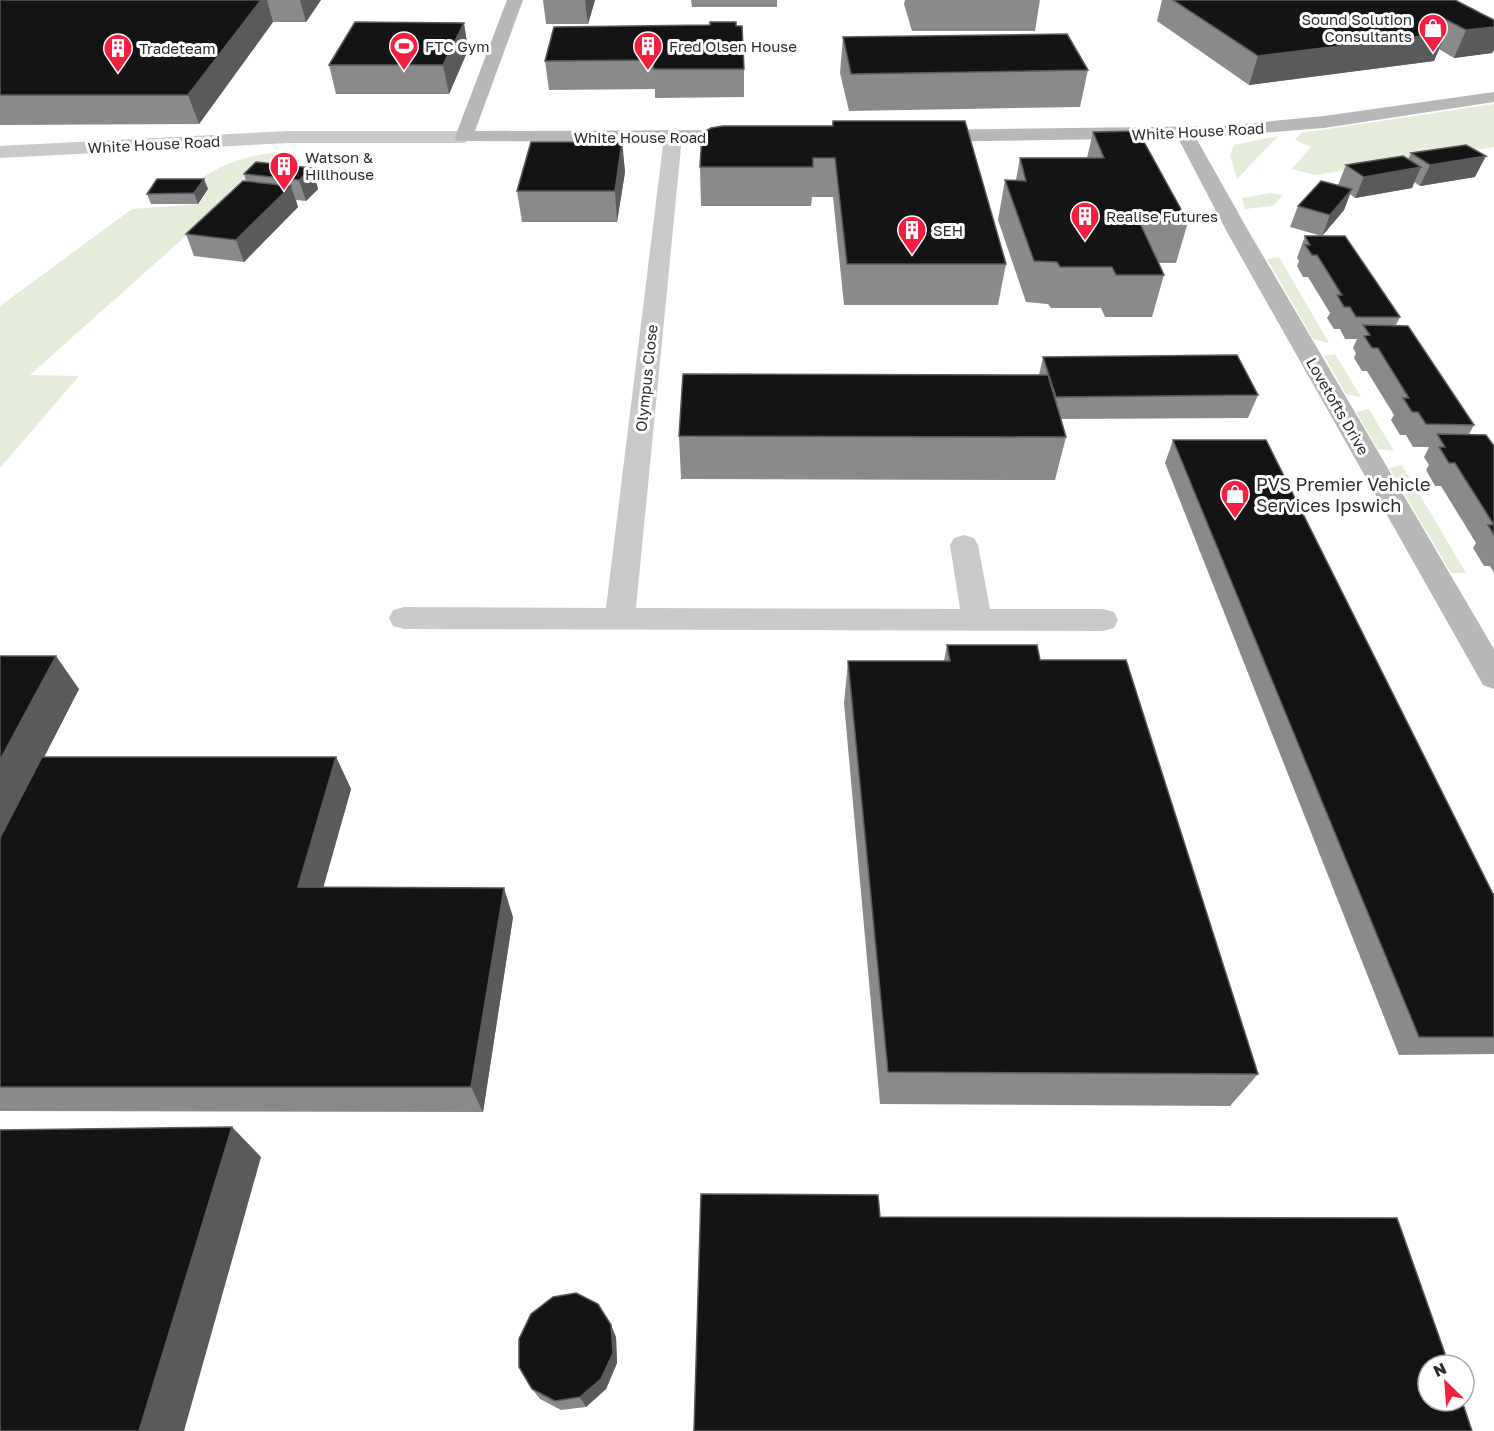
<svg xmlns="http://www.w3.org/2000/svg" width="1494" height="1431" font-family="'Golos Text',sans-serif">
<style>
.green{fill:#e5ecd9}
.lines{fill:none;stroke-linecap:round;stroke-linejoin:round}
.street{fill:#cacaca;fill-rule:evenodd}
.secondary{fill:#b7b7b7;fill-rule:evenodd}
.wall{fill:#8a8a8a}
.shaded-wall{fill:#5a5a5a}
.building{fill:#141414;stroke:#5a5a5a;stroke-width:1.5}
.labels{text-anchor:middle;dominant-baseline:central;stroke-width:6;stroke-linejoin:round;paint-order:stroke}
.far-poi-label{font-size:15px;fill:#2d2d2d;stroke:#fff;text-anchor:start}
.far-street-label{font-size:15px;fill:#2d2d2d;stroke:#fff}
.poi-label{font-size:18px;fill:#2d2d2d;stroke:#fff;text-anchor:start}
</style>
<rect width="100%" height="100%" fill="#fff"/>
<g class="green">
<path d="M1494,104V147L1315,175L1292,169L1311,147L1295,140L1301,133Z"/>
<path d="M1278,136L1237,179L1230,155L1234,145Z"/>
<path d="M280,152L30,375L79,376L0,468V306L132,209L199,204L209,189L187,188C219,165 241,156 280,152Z"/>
<path d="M1271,193L1283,195L1273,206L1245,209L1242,198Z"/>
<path d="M1279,257L1329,343L1313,339L1267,259Z"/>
<path d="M1335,354L1361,397L1346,394L1324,356Z"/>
<path d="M1369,409L1394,451L1378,449L1356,412Z"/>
<path d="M1402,465L1466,573H1451L1389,468Z"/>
</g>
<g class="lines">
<g class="street">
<path d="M288,131H464L473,137L464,143H288L0,158V146Z"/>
<path d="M673,131L682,137L636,608L960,609L950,545L954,538L964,535L974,538L978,545L990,609H1103L1114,612L1118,620L1114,628L1103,631L404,629L393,626L389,618L393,610L404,607L606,608L664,137Z"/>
</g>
<g class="secondary">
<path d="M507,0H523L475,131L746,130L755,136L746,142L457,141L455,137Z"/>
<path d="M1494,92V102L1324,128L1196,138L1249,232L1494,649V689L1483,685L1227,232L1178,138L923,142L914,136L923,130L1223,126L1324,116Z"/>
</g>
</g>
<g class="wall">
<path d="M0,0H321L306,22H273L199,124L0,125Z"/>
<path d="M543,0H595L588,24H546Z"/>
<path d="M691,0H777V7H692Z"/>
<path d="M905,0H1040L1035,31H912L904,4Z"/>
<path d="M1162,0H1455L1494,20V50L1492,53L1454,58L1439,49L1434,61L1249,85L1157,21Z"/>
<path d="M464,23L468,50L449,94H336L329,65Z"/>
<path d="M736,26L744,69V97L655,98V89L549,90L545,61Z"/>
<path d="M843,37L1088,70L1080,107L849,111L840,73Z"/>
<path d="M833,121L1006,264L998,305H844L833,197H812L811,206H701L700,167L832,126Z"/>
<path d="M1093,132L1188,222L1176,263H1158L1164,275L1152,317H1105L1101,308H1051L1048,304L1026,302L998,220L1005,180H1016L1020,158H1087Z"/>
<path d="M622,142L625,172L617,222H522L517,191Z"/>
<path d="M1411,153L1475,177L1420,186L1414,182L1412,188L1355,198L1350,194L1344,210L1322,236L1290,227L1298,206L1338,185L1346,165L1408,159Z"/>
<path d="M312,168L318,189L306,201L296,200L298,207L244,262L194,256L186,234L246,181L244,174Z"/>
<path d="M208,189L198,204H151L147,194Z"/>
<path d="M1305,236L1400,317L1396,325L1474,425L1469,434L1494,446V573L1490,566H1484L1473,548L1476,543L1441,486H1435L1426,470L1429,465L1424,457L1429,447H1413L1406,435H1400L1391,420L1394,415L1367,371H1362L1354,358L1356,353L1353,348L1357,339H1345L1340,329H1334L1327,318L1330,313L1308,277H1303L1297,266L1299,261L1297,258Z"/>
<path d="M1043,357L1258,395L1248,418L1061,419L1066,437L1055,480L681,479L679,436L1039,375Z"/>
<path d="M1173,440L1494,896V1054L1399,1055L1165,463Z"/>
<path d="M947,645L1040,660L1258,1074L1230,1106L880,1104L844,703L848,661H944Z"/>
<path d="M0,656L79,689L44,757H336L351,789L323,887L513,917L483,1112L0,1111Z"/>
<path d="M616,1337L617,1363L606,1389L586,1407L561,1410L540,1399L532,1389Z"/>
</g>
<g class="shaded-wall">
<path d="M261,0H267L273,22L199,124L188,95Z"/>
<path d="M300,0H321L306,22Z"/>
<path d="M585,0H595L588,24Z"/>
<path d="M1443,18L1437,34L1446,33L1434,61L1249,85L1258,56L1423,20Z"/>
<path d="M464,23L468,50L449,94L443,65Z"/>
<path d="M1494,27V50L1492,53L1454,58L1466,30Z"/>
<path d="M622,142L625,172L617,222L615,191Z"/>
<path d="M1486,156L1475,177L1420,186L1430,165Z"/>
<path d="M1421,167L1412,188L1355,198L1364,177Z"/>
<path d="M312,168L318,189L306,201L299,180Z"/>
<path d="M204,179L208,189L198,204L194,193Z"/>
<path d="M291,186L298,207L244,262L236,240Z"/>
<path d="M1352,189L1344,210L1322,236L1330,215Z"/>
<path d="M56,656L79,689L0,843V760Z"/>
<path d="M336,757L351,789L315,917L298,887Z"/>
<path d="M504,888L513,917L483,1112L471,1087Z"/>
<path d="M232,1127L261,1157L184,1431H139Z"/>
<path d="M611,1325L616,1337L617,1363L606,1389L586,1407L580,1397Z"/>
</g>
<g class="building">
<path d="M0,0H261L188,95H0Z"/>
<path d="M1173,0H1455L1494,20V27L1466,30L1443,18L1423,20L1446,33L1258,56Z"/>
<path d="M355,22L464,23L443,65H329Z"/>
<path d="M710,22H736V26H742L744,69H653L654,60L545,61L554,27L710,25Z"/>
<path d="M1067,34L1088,70L851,74L843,37Z"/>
<path d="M833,121H965L1006,264H847L835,158H813V167H700L702,133L711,128L723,126H833Z"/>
<path d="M1138,131L1188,222L1140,223L1164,275H1116L1112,267H1060L1057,262L1034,261L1005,180L1026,181L1020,158H1104L1093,132Z"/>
<path d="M531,142H622L615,191H517Z"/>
<path d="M1466,145L1486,156L1430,165L1411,153Z"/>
<path d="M1403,156L1421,167L1364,177L1346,165Z"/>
<path d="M256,162L312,168L299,180L244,174Z"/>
<path d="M157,179H204L194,193L147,194Z"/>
<path d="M243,181L291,186L236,240L186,234Z"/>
<path d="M1321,181L1352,189L1330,215L1298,206Z"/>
<path d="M1305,236H1345L1400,317H1356L1350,307H1344L1337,295H1342L1317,255H1312L1305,245H1310Z"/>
<path d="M1363,325L1408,326L1474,425L1426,424L1418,412H1412L1403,398H1409L1378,348H1372L1364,336L1370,335Z"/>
<path d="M1237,355L1258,395L1056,397L1043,357Z"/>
<path d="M683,374L1048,375L1066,437L679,436Z"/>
<path d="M1437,434L1486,435L1494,446V525L1455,463H1449L1439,447H1445Z"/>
<path d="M1173,440H1266L1494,896V1037H1419Z"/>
<path d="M1488,525H1494V535Z"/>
<path d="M947,645H1037L1040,660H1126L1258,1074L888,1072L848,661H950Z"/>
<path d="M0,656H56L0,760Z"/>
<path d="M42,757H336L298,887L504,888L471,1087H0V838Z"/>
<path d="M232,1127L139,1431H0V1130Z"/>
<path d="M701,1194L878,1195L880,1217L1397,1218L1449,1365H1428V1401H1462L1472,1431H694Z"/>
<path d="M576,1293L598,1304L611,1325L613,1353L601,1379L580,1397L555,1401L532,1389L519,1367V1339L531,1314L553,1297Z"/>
</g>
<defs>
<g id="shop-pin" transform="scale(1.5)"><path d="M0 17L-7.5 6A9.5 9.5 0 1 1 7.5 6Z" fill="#f41f41" stroke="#fff"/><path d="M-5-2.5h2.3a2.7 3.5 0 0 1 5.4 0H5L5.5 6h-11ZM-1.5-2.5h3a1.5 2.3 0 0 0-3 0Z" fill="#fff"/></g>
<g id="stadium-pin" transform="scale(1.5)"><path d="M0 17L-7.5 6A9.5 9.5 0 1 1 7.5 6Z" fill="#f41f41" stroke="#fff"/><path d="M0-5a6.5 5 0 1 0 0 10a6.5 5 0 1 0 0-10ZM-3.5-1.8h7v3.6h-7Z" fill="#fff"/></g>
<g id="building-pin" transform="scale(1.5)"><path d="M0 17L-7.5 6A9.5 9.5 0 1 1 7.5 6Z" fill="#f41f41" stroke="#fff"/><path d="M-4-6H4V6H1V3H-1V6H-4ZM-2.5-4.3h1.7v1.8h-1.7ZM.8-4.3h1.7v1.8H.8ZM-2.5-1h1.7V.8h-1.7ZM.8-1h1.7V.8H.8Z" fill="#fff"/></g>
</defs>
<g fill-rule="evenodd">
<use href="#shop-pin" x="1433" y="28"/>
<use href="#stadium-pin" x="404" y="46"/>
<use href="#building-pin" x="648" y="46"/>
<use href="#building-pin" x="118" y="48"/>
<use href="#building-pin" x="284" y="166"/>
<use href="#building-pin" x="1085" y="216"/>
<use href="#building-pin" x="912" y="230"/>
<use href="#shop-pin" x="1235" y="494"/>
</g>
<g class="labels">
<g class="far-poi-label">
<text x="1412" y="19" text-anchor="end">Sound Solution<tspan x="1412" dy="17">Consultants</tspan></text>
<text x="425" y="46">FTC Gym</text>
<text x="669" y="46">Fred Olsen House</text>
<text x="139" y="48">Tradeteam</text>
<text x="305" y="157">Watson &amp;<tspan x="305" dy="17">Hillhouse</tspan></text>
<text x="1106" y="216">Realise Futures</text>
<text x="933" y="230">SEH</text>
</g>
<g class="far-street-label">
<text transform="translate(1198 131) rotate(-3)">White House Road</text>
<text x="640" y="137">White House Road</text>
<text transform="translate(154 144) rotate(-3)">White House Road</text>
<text transform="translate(646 378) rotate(-84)">Olympus Close</text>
<text transform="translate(1338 406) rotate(60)">Lovetofts Drive</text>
</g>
<g class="poi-label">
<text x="1256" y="484">PVS Premier Vehicle<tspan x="1256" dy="21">Services Ipswich</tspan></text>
</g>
</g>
<g transform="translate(1446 1383) rotate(335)"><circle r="28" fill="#ffffff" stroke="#ababab" stroke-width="1.5"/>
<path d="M0-4.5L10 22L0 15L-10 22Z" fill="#f41f41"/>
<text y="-9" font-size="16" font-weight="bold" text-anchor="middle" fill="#2d2d2d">N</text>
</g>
</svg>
